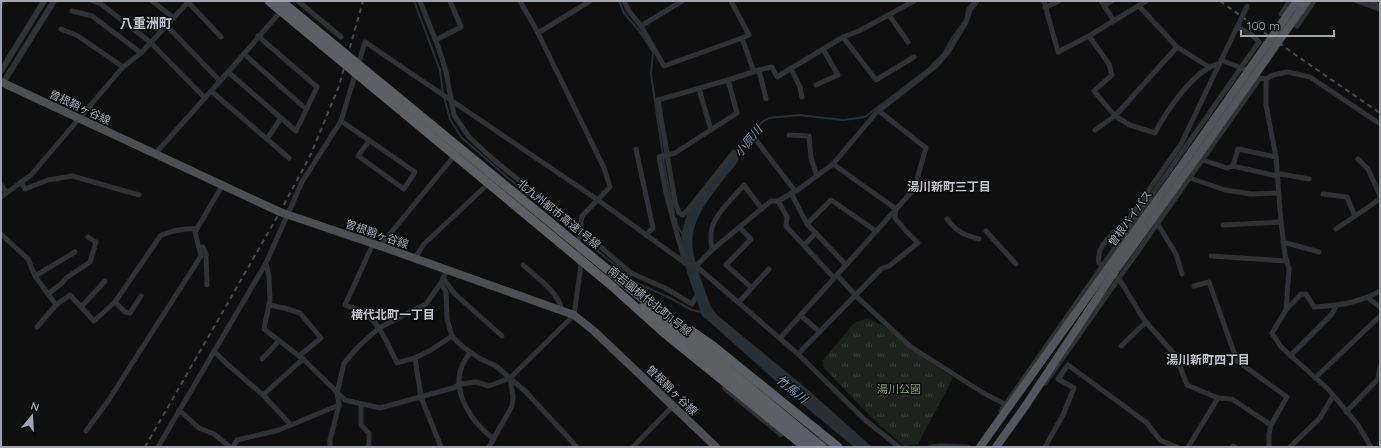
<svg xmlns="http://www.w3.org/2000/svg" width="1381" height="448" font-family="Quicksand,'Noto Sans JP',sans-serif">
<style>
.park{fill:url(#park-tufts)}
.water{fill:#273036}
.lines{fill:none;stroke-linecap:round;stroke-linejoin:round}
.stream{stroke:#273036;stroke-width:2}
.river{stroke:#273036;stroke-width:11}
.minor{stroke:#303135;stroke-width:5}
.tertiary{stroke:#303135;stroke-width:6}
.primary{stroke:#4c4e54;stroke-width:8}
.trunk{stroke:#54565d;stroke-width:8}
.motorway{stroke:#5c5f66;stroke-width:9}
.rail{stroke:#47494e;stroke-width:2;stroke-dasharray:5 4;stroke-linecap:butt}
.minor-bridge{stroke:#303135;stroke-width:5}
.trunk-bridge{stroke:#54565d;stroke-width:8}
.motorway-bridge{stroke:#5c5f66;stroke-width:9}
.labels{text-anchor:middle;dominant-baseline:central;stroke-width:3;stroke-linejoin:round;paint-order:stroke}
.street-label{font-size:11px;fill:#9fa6b2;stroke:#0a0a0b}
.park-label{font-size:11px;fill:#759e76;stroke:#0a0a0b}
.water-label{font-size:12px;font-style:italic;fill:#7496af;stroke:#0a0a0b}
.neighbourhood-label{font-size:12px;font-weight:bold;fill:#c0c5ce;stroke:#0a0a0b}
.quarter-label{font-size:13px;font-weight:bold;fill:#c0c5ce;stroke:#0a0a0b}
</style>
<defs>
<pattern id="park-tufts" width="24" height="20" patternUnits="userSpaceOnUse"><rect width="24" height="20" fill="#1b231c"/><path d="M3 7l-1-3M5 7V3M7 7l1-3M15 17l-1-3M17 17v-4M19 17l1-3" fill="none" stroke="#39403b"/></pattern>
</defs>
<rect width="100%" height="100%" fill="#0f0f10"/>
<path class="park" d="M868,318L890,330L908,347L953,378L918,444L904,446L872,418L824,368L823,360L854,323Z"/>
<path class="water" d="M703,300L707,301L717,315L806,388L872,447H854L796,399L704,317L700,311Z"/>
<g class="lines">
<g class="stream">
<path d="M414,1L440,70L443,93"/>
<path d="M619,1L624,13L640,32L653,52L651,74L653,88L665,169L674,213"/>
<path d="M966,15L967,9L974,1"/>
<path d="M444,97L450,119L461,137L507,177L637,283L670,298L692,310L702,312"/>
<path d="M733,159L758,127L762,122L769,118L799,115L843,120L865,117L928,69L943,54L952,38L965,20"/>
<path d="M676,219L677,225L687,242"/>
</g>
<path class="river" d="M707,313C701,294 692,274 688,254C680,217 712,186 733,159"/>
<g class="minor">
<path d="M93,1L101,4L150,42L205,98"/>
<path d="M152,1L174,18"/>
<path d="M298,1L341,37"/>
<path d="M420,1L439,49L446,72L454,115L469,137L495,161L580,229L631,273L665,288L692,304L696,297"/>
<path d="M624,1L629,11L641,26L682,1"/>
<path d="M731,1L749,35L742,38L754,72"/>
<path d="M1044,1L1058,52L1089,36L1146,1"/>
<path d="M1101,1L1114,21"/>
<path d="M1290,1L1281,14L1297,26L1314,1"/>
<path d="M1357,1L1379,9"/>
<path d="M188,2L221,37"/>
<path d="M1,4L2,1"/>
<path d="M1104,6L1112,1"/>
<path d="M1045,8L1059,1"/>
<path d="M72,11L92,16L141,53"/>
<path d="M889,15L908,42"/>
<path d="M1240,21L1181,144L1130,217C1119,230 1095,243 1099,263L1119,279L1145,321L1176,356L1187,385L1218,398L1232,399L1271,425L1269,434V447"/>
<path d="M166,25L220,81"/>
<path d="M641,26L664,66L742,38"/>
<path d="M61,29L78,36L123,67"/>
<path d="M538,33L590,1"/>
<path d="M1089,36L1109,64L1112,75L1094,91L1115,116L1177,47L1139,6"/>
<path d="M843,37L876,80L914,57"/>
<path d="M436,40L461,27L450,1"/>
<path d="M1177,47L1209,67"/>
<path d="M244,54L306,109"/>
<path d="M1221,60L1244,69"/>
<path d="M791,69L800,87L802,97"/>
<path d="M759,70L772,67L777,77L843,37L859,31L914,1"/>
<path d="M228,72L296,131L317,87L258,36"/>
<path d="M1266,79V105L1276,157L1281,222L1285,255L1289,269L1286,310"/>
<path d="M728,80L658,100L675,202L679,213L683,215L687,211L734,152"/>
<path d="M816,85L838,75L823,49"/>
<path d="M699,89L711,130"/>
<path d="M211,91L289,158"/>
<path d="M341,121L415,172L404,189L358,156L369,141"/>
<path d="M1095,130L1115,116L1130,125L1155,133C1165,113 1188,80 1207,69C1210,66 1214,65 1218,64"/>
<path d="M789,135L809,136L811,158L817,176"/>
<path d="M267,139L281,118"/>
<path d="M756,140L795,191"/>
<path d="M636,149L653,228L646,235"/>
<path d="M155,154L244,54L280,12"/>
<path d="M1276,157L1238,149L1233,166L1277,176L1281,174L1309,179"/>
<path d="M1358,159L1368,169L1380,196"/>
<path d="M1203,160L1227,168L1233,166"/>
<path d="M1190,178L1225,190L1251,194L1279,193"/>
<path d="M21,182L25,189L48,180L72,176L139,195"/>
<path d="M1,185L6,192"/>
<path d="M791,193L807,224L846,265"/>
<path d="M1323,194L1347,197L1355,216"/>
<path d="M1,197L31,175L123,67L141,53L189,1"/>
<path d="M778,201L787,217L786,226L834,278"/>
<path d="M947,219C957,232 964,235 979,239"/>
<path d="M1157,223L1176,254L1182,274"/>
<path d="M807,224L831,200L876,231"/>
<path d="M1223,225L1281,222"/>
<path d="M739,227L751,239L726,265L752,288"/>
<path d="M1336,229L1380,199"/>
<path d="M986,231L1016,264"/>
<path d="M1,234L28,259L35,276L56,305"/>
<path d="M1283,242L1319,252"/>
<path d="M373,244L345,305C350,307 355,308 360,310C379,320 388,345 397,363L415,358L421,397L441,447"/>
<path d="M804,245L816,233"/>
<path d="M380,246L454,156"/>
<path d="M199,248L203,247L206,254L207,285"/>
<path d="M712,250C711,243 710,235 712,228C717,212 733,198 744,185L762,209"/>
<path d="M1211,256L1287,261"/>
<path d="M415,258L424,244L488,184"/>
<path d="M266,263L269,277L270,300L264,329L303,359L345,400L380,408L453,388L460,384L476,382L489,386L510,378L574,315L581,265L578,243L582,216L610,187L604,168L538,33L520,1"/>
<path d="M685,263L667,197L659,157L675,153L737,113L728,80L759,70L766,99"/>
<path d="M523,265C536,277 558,291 562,310"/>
<path d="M696,266L712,250L771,201H778L799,189L833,164L876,113L937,65L948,52L966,22L970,10L977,1"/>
<path d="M837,275L914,189L926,148L879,111"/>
<path d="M35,276L75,252"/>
<path d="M443,278L454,293L502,336"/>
<path d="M441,283L446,292L447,319L452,336L463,347L479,358L496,366L526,392L577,447"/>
<path d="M1194,286L1209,282L1237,361L1287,397L1271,425"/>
<path d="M48,294L62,283L66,278L90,262L96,242L88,237"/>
<path d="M1368,298L1380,307"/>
<path d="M115,302L125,312L130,313L141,296"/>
<path d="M739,302L769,269"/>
<path d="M269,305L284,308L300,313L321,338L299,356"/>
<path d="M81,307L105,281"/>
<path d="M800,315L820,332"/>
<path d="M37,327L56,305L70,295L94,321L115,302L161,235C172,231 184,228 196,229"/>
<path d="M780,338L837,275L856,296L911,347L985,394L1005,404"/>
<path d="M1121,346L1146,322"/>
<path d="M214,351L226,363L263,395L291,425"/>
<path d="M470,352C468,356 464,361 462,366C451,393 473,424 494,439"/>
<path d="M798,354L881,269L889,266L918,243L906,231L895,218L896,209L833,164"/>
<path d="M1290,356L1332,314L1336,306"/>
<path d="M415,358L431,350L452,336"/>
<path d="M262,359L279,341"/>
<path d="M1315,378L1380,316"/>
<path d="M1045,383L1260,78L1266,79L1273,75L1287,72L1310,77L1380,124"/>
<path d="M263,395L303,359"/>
<path d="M361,404V425L369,433V447"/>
<path d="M179,410L199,428L214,434L230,447"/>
<path d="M1001,411L1259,42L1252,35L1237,27"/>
<path d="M1346,412L1378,379L1380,366"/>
<path d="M86,431L108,401L201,256L195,232L222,186"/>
<path d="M158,447L266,263L302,182L341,121L365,42L598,200L685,263L696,266L798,354L865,420L899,447"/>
<path d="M233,447L237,440L279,430L339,405"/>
<path d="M330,447V440L339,405L337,393L344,363L358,347L379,328L426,304L441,283L447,270"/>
<path d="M489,447L512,406L513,397L510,378"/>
<path d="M633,447L673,406"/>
<path d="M930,447L941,446L967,447"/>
<path d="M1045,447L1063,415L1074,388L1058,379L1068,365L1147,423L1160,440L1177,447"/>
<path d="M1188,447L1218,398"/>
<path d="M1232,447L1233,446L1235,447"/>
<path d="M1290,447L1320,418L1333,396"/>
<path d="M1371,447L1358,425L1328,389L1281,347L1272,333L1286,310L1301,294H1306L1314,307C1337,306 1360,303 1380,291"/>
</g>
<g class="tertiary">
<path d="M1371,1L1380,8"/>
<path d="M1,71L44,1"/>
<path d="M3,83L54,1"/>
<path d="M725,388L781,434"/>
<path d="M820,440L829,447"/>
</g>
<path class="primary" d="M1,82L280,212L380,246L574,315L594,331L716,447"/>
<g class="trunk">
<path d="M1293,7L1298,1"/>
<path d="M1300,11L1307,1"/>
<path d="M980,447L1192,151"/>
<path d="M996,447L1024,408L1113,274L1198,156"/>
</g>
<g class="motorway">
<path d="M642,308L667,327L813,447"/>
<path d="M713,346L838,447"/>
</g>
<g class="rail">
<path d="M1220,1L1300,58L1380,113"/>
<path d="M145,447L280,212L311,154L339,86L363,1"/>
</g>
<path class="minor-bridge" d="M1240,21L1247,6"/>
<g class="trunk-bridge">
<path d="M1192,151L1293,7"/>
<path d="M1198,156L1300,11"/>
</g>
<g class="motorway-bridge">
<path d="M269,1L612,286L663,332L805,447"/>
<path d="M281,1L630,288L822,447"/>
<path d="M690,330L713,346"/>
</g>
</g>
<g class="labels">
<g class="street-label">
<text transform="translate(80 107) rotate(25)">曽根鞘ヶ谷線</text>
<text transform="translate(559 214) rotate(39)">北九州都市高速1号線</text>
<text transform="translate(1130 218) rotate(-54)">曽根バイパス</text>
<text transform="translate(377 234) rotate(19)">曽根鞘ヶ谷線</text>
<text transform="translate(650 301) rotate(39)">南若園横代北町1号線</text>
<text transform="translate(672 390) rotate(44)">曽根鞘ヶ谷線</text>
</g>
<g class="park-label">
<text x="899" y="389">湯川公園</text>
</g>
<g class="water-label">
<text transform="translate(748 141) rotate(-50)">小原川</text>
<text transform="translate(792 389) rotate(39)">竹馬川</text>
</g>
<g class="neighbourhood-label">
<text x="949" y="186">湯川新町三丁目</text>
<text x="393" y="314">横代北町一丁目</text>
<text x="1208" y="359">湯川新町四丁目</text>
</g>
<g class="quarter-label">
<text x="146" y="23">八重洲町</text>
</g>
</g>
<rect width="1381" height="448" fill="none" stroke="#9fa6b2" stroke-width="4"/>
<g transform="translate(32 416) rotate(18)" stroke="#0a0a0b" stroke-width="3" paint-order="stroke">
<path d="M0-3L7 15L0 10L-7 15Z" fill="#9fa6b2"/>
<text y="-6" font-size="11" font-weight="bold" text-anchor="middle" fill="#9fa6b2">N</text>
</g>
<path d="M1241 30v6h93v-6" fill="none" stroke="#9fa6b2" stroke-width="2"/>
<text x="1247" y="30" font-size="12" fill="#9fa6b2" stroke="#0a0a0b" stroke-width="3" paint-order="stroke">100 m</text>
</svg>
